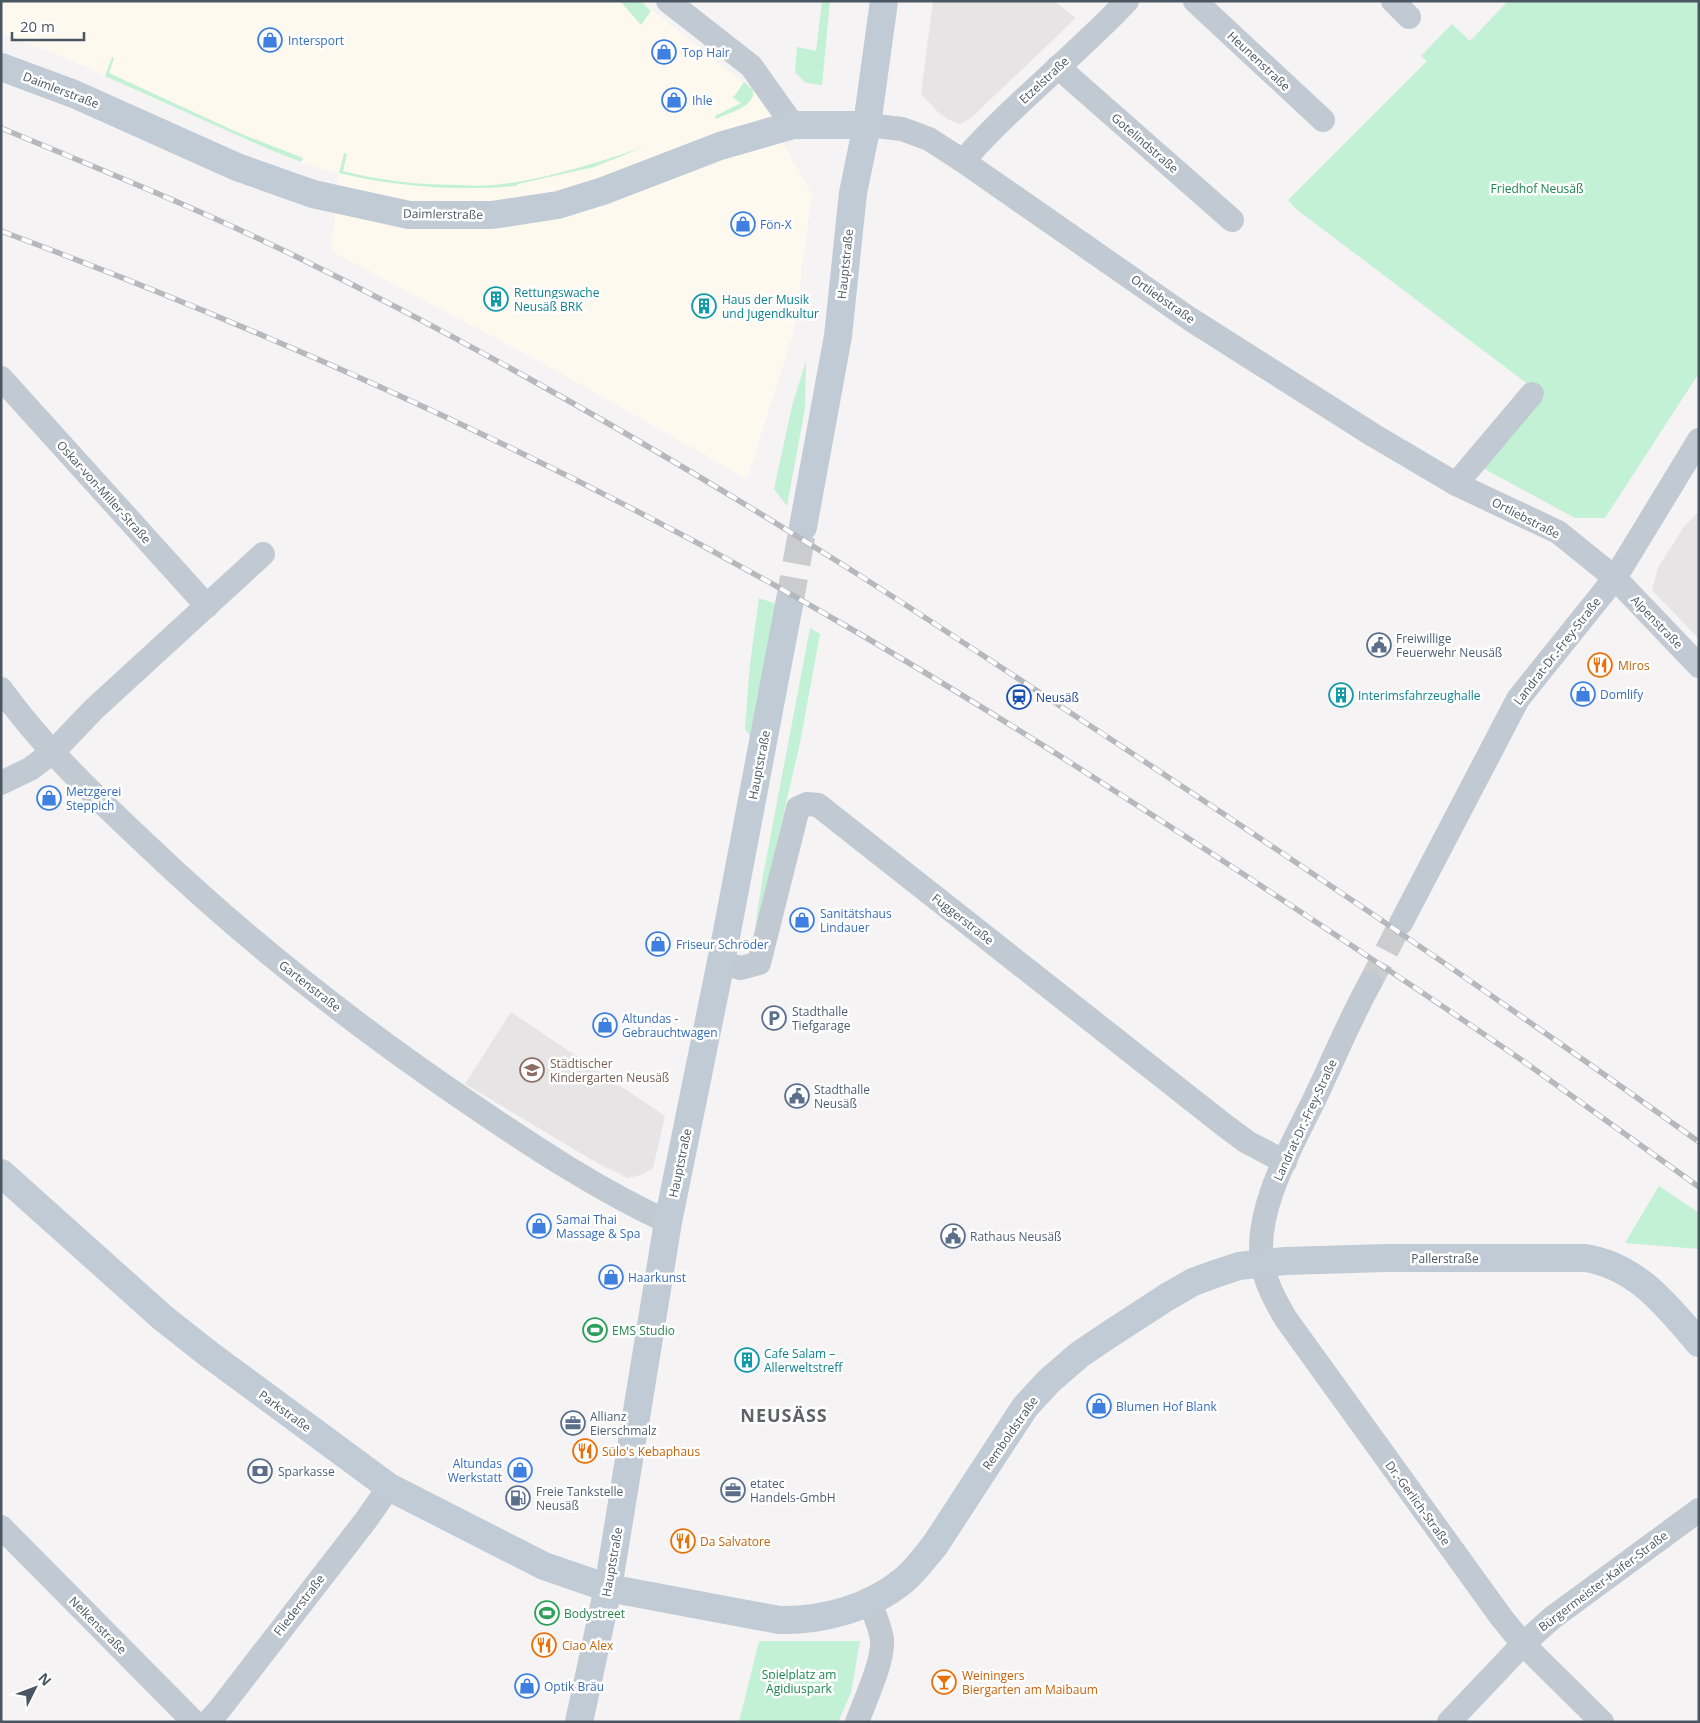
<svg xmlns="http://www.w3.org/2000/svg" width="1700" height="1723" font-family="'Open Sans',sans-serif">
<style>
.commercial{fill:#fdf9ef}
.education{fill:#e6e4e5}
.green{fill:#c3f1d5}
.lines{fill:none;stroke-linecap:round;stroke-linejoin:round}
.street-tunnel{stroke:#caccce;stroke-width:24;stroke-dasharray:24 12;stroke-linecap:butt}
.secondary-tunnel{stroke:#caccce;stroke-width:28;stroke-dasharray:28 14;stroke-linecap:butt}
.street{stroke:#c1cad2;stroke-width:24}
.secondary{stroke:#c1cbd6;stroke-width:28}
.rail-casing{stroke:#b5b8bd;stroke-width:5.5}
.rail{stroke:#fff;stroke-width:4;stroke-dasharray:11;stroke-linecap:butt}
.labels{text-anchor:middle;dominant-baseline:central;stroke-width:5;stroke-linejoin:round;paint-order:stroke}
.shop-label{font-size:12px;fill:#366cbe;stroke:#fff;text-anchor:start}
.street-label{font-size:12px;fill:#4a5661;stroke:#fff}
.park-label{font-size:12px;fill:#17864f;stroke:#fff}
.culture-label{font-size:12px;fill:#0d838f;stroke:#fff;text-anchor:start}
.service-label{font-size:12px;fill:#4e5e75;stroke:#fff;text-anchor:start}
.food-label{font-size:12px;fill:#c56008;stroke:#fff;text-anchor:start}
.transit-label{font-size:12px;fill:#164399;stroke:#fff;text-anchor:start}
.education-label{font-size:12px;fill:#785e54;stroke:#fff;text-anchor:start}
.leisure-label{font-size:12px;fill:#27864d;stroke:#fff;text-anchor:start}
.district-label{font-size:18px;font-weight:bold;letter-spacing:1px;fill:#5f6368;stroke:#fff}
</style>
<rect width="100%" height="100%" fill="#f5f3f3"/>
<path class="commercial" d="M1,1H641L756,93L812,195L793,335L747,479L553,369L331,251L338,173L307,165L273,151L68,59L1,33Z"/>
<g class="education">
<path d="M933,1H1054L1076,18L971,118L960,124L949,120L937,111L921,94Z"/>
<path d="M1699,511V639L1652,590L1658,568L1683,528Z"/>
<path d="M511,1012L665,1116L653,1168L641,1175L628,1178L599,1164L465,1084Z"/>
</g>
<g class="green">
<path d="M620,1H641L651,11L641,25Z"/>
<path d="M822,1H830L822,85L806,83L795,72L797,47L816,51Z"/>
<path d="M1508,1H1699V373L1605,518H1575L1481,467L1545,397L1296,209L1288,200L1427,61L1421,56L1452,24L1470,41Z"/>
<path d="M112,57L114,58L109,73L239,133L303,158L301,162L273,151L105,76Z"/>
<path d="M744,82L753,90C756,107 728,113 716,119L715,116L741,103L733,98Z"/>
<path d="M644,147L594,167L518,184L516,186C457,191 397,187 339,173L344,153L347,154L343,171C382,181 421,185 461,185C475,186 489,186 503,184C551,178 598,162 644,147Z"/>
<path d="M806,361L805,408L787,506L774,489L792,406Z"/>
<path d="M759,598L776,604L750,736L745,729L750,664Z"/>
<path d="M810,628L820,634L800,743L755,937L757,914L763,876Z"/>
<path d="M1659,1186L1699,1213V1249L1625,1243Z"/>
<path d="M759,1641H860L851,1693L838,1722H739Z"/>
</g>
<g class="lines">
<path class="street-tunnel" d="M1370,983L1401,923"/>
<path class="secondary-tunnel" d="M789,605L803,527"/>
<g class="street">
<path d="M668,1L751,66L793,125"/>
<path d="M1195,1L1323,120"/>
<path d="M1393,1L1409,17"/>
<path d="M1058,67L1232,220"/>
<path d="M867,125L902,129L929,139L963,161L1190,319L1373,435L1456,484L1558,532L1615,578L1699,666"/>
<path d="M963,161C1014,103 1075,56 1127,1"/>
<path d="M1,378L207,606"/>
<path d="M1456,484L1532,394"/>
<path d="M1,689C44,749 99,800 152,850C251,944 358,1028 472,1105C535,1148 599,1190 668,1222"/>
<path d="M1,783L30,769L53,752L93,710L263,554"/>
<path d="M1401,923L1518,699L1615,578L1699,440"/>
<path d="M721,963L741,968L759,963L798,808L807,804L818,805L1224,1125L1247,1142L1285,1162"/>
<path d="M1370,983C1350,1019 1334,1058 1316,1096C1293,1144 1254,1208 1262,1263C1266,1284 1276,1302 1286,1319L1501,1617L1523,1644L1602,1722"/>
<path d="M1,1527L194,1722"/>
<path d="M208,1722L219,1710L366,1520L389,1487"/>
<path d="M857,1722C865,1700 884,1661 882,1639C880,1626 874,1613 869,1601"/>
<path d="M1449,1722L1523,1644L1552,1618L1699,1510"/>
</g>
<g class="secondary">
<path d="M1,67L74,94L237,167L313,194L409,215H492L558,205L603,191L720,146L793,125H867"/>
<path d="M803,527L838,336L853,193L867,125L884,1"/>
<path d="M1,1173L163,1318L210,1355L389,1487L544,1566L608,1588L779,1620C822,1621 871,1608 904,1580C916,1570 925,1557 935,1545L1025,1407L1049,1381L1079,1355L1107,1336L1167,1297L1193,1282L1215,1274L1239,1266L1285,1261L1387,1258H1585C1637,1266 1667,1306 1699,1343"/>
<path d="M579,1722L608,1588L668,1222L725,942L789,605"/>
</g>
<g class="rail-casing">
<g id="rail">
<path d="M1,128C100,169 198,209 293,255C481,347 663,452 840,563C913,609 985,657 1057,704C1274,846 1489,991 1699,1142"/>
<path d="M1,231C292,340 577,469 846,626C979,703 1108,786 1237,870C1333,933 1429,996 1523,1061C1582,1103 1640,1145 1699,1187"/>
</g>
</g>
<use href="#rail" class="rail"/>
</g>
<defs>
<g id="shop-ring" transform="scale(1.25)"><circle r="9.5" fill="#fff" stroke="#3f7fe0" stroke-width="1.5"/><path d="M-5-2.5h2.3a2.7 3.5 0 0 1 5.4 0H5L5.5 6h-11ZM-1.5-2.5h3a1.5 2.3 0 0 0-3 0Z" fill="#3f7fe0"/></g>
<g id="building-ring" transform="scale(1.25)"><circle r="9.5" fill="#fff" stroke="#0f9aa8" stroke-width="1.5"/><path d="M-4-6H4V6H1V3H-1V6H-4ZM-2.5-4.3h1.7v1.8h-1.7ZM.8-4.3h1.7v1.8H.8ZM-2.5-1h1.7V.8h-1.7ZM.8-1h1.7V.8H.8Z" fill="#0f9aa8"/></g>
<g id="civic-ring" transform="scale(1.25)"><circle r="9.5" fill="#fff" stroke="#5c6f8a" stroke-width="1.5"/><path d="M-.6-6.5H3V-4.5H.6V-3L4-1V1h2V6H-6V1h2V-1L-.6-3ZM-1.2 2.5V6h2.4V2.5Z" fill="#5c6f8a"/></g>
<g id="restaurant-ring" transform="scale(1.25)"><circle r="9.5" fill="#fff" stroke="#e8710a" stroke-width="1.5"/><path d="M-5-6h1v4h1v-4h1v4h1v-4h1v5L-1.5 .5V6h-2V.5L-5-1ZM5-6V6H3V1.5H1.5Q1.5-4 5-6Z" fill="#e8710a"/></g>
<g id="station-ring" transform="scale(1.25)"><circle r="9.5" fill="#fff" stroke="#1a4fb4" stroke-width="1.5"/><path d="M-3-6H3Q5-6 5-4V2Q5 4 3 4L4.5 6H3L1.5 4h-3L-3 6H-4.5L-3 4Q-5 4-5 2V-4Q-5-6-3-6ZM-3.5-4v3h7v-3ZM-3.5 1v1.5H-2V1ZM2 1v1.5H3.5V1Z" fill="#1a4fb4"/></g>
<g id="parking-ring" transform="scale(1.25)"><circle r="9.5" fill="#fff" stroke="#5c6f8a" stroke-width="1.5"/><path d="M-3.5-5.5H1a3.5 3.5 0 0 1 0 7H-1V5.5H-3.5ZM-1-3.4V-.6H.8a1.4 1.4 0 0 0 0-2.8Z" fill="#5c6f8a"/></g>
<g id="school-ring" transform="scale(1.25)"><circle r="9.5" fill="#fff" stroke="#8d6e63" stroke-width="1.5"/><path d="M0-5L7-2L0 1L-7-2ZM-4 1L0 2.5L4 1V4Q0 6-4 4Z" fill="#8d6e63"/></g>
<g id="stadium-ring" transform="scale(1.25)"><circle r="9.5" fill="#fff" stroke="#2e9e5b" stroke-width="1.5"/><path d="M0-5a6.5 5 0 1 0 0 10a6.5 5 0 1 0 0-10ZM-3.5-1.8h7v3.6h-7Z" fill="#2e9e5b"/></g>
<g id="office-ring" transform="scale(1.25)"><circle r="9.5" fill="#fff" stroke="#5c6f8a" stroke-width="1.5"/><path d="M-6-3h4V-5.5h4V-3h4V5H-6ZM-1-4.5V-3h2v-1.5ZM-6 0V1H6V0Z" fill="#5c6f8a"/></g>
<g id="bank-ring" transform="scale(1.25)"><circle r="9.5" fill="#fff" stroke="#5c6f8a" stroke-width="1.5"/><path d="M-6-4H6V4H-6ZM0-2.3a2.3 2.3 0 1 0 0 4.6a2.3 2.3 0 1 0 0-4.6Z" fill="#5c6f8a"/></g>
<g id="fuel-ring" transform="scale(1.25)"><circle r="9.5" fill="#fff" stroke="#5c6f8a" stroke-width="1.5"/><path d="M-5.5-6h7V0h2V4h1.3V-2.5L3-4.5l.8-.8L6-3V5H2.5V1h-1V6h-7ZM-4.2-4.7v3.2H.2V-4.7Z" fill="#5c6f8a"/></g>
<g id="bar-ring" transform="scale(1.25)"><circle r="9.5" fill="#fff" stroke="#e8710a" stroke-width="1.5"/><path d="M-6-5H6L.8 .8V4.5H3.5V6h-7V4.5H-.8V.8Z" fill="#e8710a"/></g>
</defs>
<g fill-rule="evenodd">
<use href="#shop-ring" x="270" y="40"/>
<use href="#shop-ring" x="664" y="52"/>
<use href="#shop-ring" x="674" y="100"/>
<use href="#shop-ring" x="743" y="224"/>
<use href="#building-ring" x="496" y="299"/>
<use href="#building-ring" x="704" y="306"/>
<use href="#civic-ring" x="1379" y="645"/>
<use href="#restaurant-ring" x="1600" y="665"/>
<use href="#shop-ring" x="1583" y="694"/>
<use href="#building-ring" x="1341" y="695"/>
<use href="#station-ring" x="1019" y="697"/>
<use href="#shop-ring" x="49" y="798"/>
<use href="#shop-ring" x="802" y="920"/>
<use href="#shop-ring" x="658" y="944"/>
<use href="#parking-ring" x="774" y="1018"/>
<use href="#shop-ring" x="605" y="1025"/>
<use href="#school-ring" x="532" y="1070"/>
<use href="#civic-ring" x="797" y="1096"/>
<use href="#shop-ring" x="539" y="1226"/>
<use href="#civic-ring" x="953" y="1236"/>
<use href="#shop-ring" x="611" y="1277"/>
<use href="#stadium-ring" x="595" y="1330"/>
<use href="#building-ring" x="747" y="1360"/>
<use href="#shop-ring" x="1099" y="1406"/>
<use href="#office-ring" x="573" y="1423"/>
<use href="#restaurant-ring" x="585" y="1451"/>
<use href="#shop-ring" x="520" y="1470"/>
<use href="#bank-ring" x="260" y="1471"/>
<use href="#office-ring" x="733" y="1490"/>
<use href="#fuel-ring" x="518" y="1498"/>
<use href="#restaurant-ring" x="683" y="1541"/>
<use href="#stadium-ring" x="547" y="1613"/>
<use href="#restaurant-ring" x="544" y="1645"/>
<use href="#bar-ring" x="944" y="1682"/>
<use href="#shop-ring" x="527" y="1686"/>
</g>
<g class="labels">
<g class="shop-label">
<text x="288" y="40">Intersport</text>
<text x="682" y="52">Top Hair</text>
<text x="692" y="100">Ihle</text>
<text x="760" y="224">Fön-X</text>
<text x="1600" y="694">Domlify</text>
<text x="66" y="791">Metzgerei<tspan x="66" dy="14">Steppich</tspan></text>
<text x="820" y="913">Sanitätshaus<tspan x="820" dy="14">Lindauer</tspan></text>
<text x="676" y="944">Friseur Schröder</text>
<text x="622" y="1018">Altundas -<tspan x="622" dy="14">Gebrauchtwagen</tspan></text>
<text x="556" y="1219">Samai Thai<tspan x="556" dy="14">Massage &amp; Spa</tspan></text>
<text x="628" y="1277">Haarkunst</text>
<text x="1116" y="1406">Blumen Hof Blank</text>
<text x="502" y="1463" text-anchor="end">Altundas<tspan x="502" dy="14">Werkstatt</tspan></text>
<text x="544" y="1686">Optik Bräu</text>
</g>
<g class="street-label">
<text transform="translate(1259 61) rotate(43)">Heunenstraße</text>
<text transform="translate(1044 80) rotate(-43)">Etzelstraße</text>
<text transform="translate(61 90) rotate(21)">Daimlerstraße</text>
<text transform="translate(1145 143) rotate(41)">Gotelindstraße</text>
<text transform="translate(443 214) rotate(1)">Daimlerstraße</text>
<text transform="translate(845 264) rotate(-84)">Hauptstraße</text>
<text transform="translate(1163 299) rotate(35)">Ortliebstraße</text>
<text transform="translate(104 492) rotate(48)">Oskar-von-Miller-Straße</text>
<text transform="translate(1526 518) rotate(27)">Ortliebstraße</text>
<text transform="translate(1657 622) rotate(46)">Alpenstraße</text>
<text transform="translate(1557 651) rotate(-52)">Landrat-Dr.-Frey-Straße</text>
<text transform="translate(759 765) rotate(-79)">Hauptstraße</text>
<text transform="translate(963 919) rotate(38)">Fuggerstraße</text>
<text transform="translate(310 986) rotate(38)">Gartenstraße</text>
<text transform="translate(1305 1120) rotate(-65)">Landrat-Dr.-Frey-Straße</text>
<text transform="translate(680 1163) rotate(-78)">Hauptstraße</text>
<text x="1445" y="1258">Pallerstraße</text>
<text transform="translate(285 1411) rotate(36)">Parkstraße</text>
<text transform="translate(1010 1433) rotate(-55)">Remboldstraße</text>
<text transform="translate(1418 1503) rotate(54)">Dr.-Gerlich-Straße</text>
<text transform="translate(612 1562) rotate(-80)">Hauptstraße</text>
<text transform="translate(1603 1581) rotate(-37)">Bürgermeister-Kaifer-Straße</text>
<text transform="translate(299 1605) rotate(-52)">Fliederstraße</text>
<text transform="translate(98 1625) rotate(45)">Nelkenstraße</text>
</g>
<g class="park-label">
<text x="1537" y="188">Friedhof Neusäß</text>
<text x="799" y="1674">Spielplatz am<tspan x="799" dy="14">Ägidiuspark</tspan></text>
</g>
<g class="culture-label">
<text x="514" y="292">Rettungswache<tspan x="514" dy="14">Neusäß BRK</tspan></text>
<text x="722" y="299">Haus der Musik<tspan x="722" dy="14">und Jugendkultur</tspan></text>
<text x="1358" y="695">Interimsfahrzeughalle</text>
<text x="764" y="1353">Cafe Salam –<tspan x="764" dy="14">Allerweltstreff</tspan></text>
</g>
<g class="service-label">
<text x="1396" y="638">Freiwillige<tspan x="1396" dy="14">Feuerwehr Neusäß</tspan></text>
<text x="792" y="1011">Stadthalle<tspan x="792" dy="14">Tiefgarage</tspan></text>
<text x="814" y="1089">Stadthalle<tspan x="814" dy="14">Neusäß</tspan></text>
<text x="970" y="1236">Rathaus Neusäß</text>
<text x="590" y="1416">Allianz<tspan x="590" dy="14">Eierschmalz</tspan></text>
<text x="278" y="1471">Sparkasse</text>
<text x="750" y="1483">etatec<tspan x="750" dy="14">Handels-GmbH</tspan></text>
<text x="536" y="1491">Freie Tankstelle<tspan x="536" dy="14">Neusäß</tspan></text>
</g>
<g class="food-label">
<text x="1618" y="665">Miros</text>
<text x="602" y="1451">Sülo's Kebaphaus</text>
<text x="700" y="1541">Da Salvatore</text>
<text x="562" y="1645">Ciao Alex</text>
<text x="962" y="1675">Weiningers<tspan x="962" dy="14">Biergarten am Maibaum</tspan></text>
</g>
<g class="transit-label">
<text x="1036" y="697">Neusäß</text>
</g>
<g class="education-label">
<text x="550" y="1063">Städtischer<tspan x="550" dy="14">Kindergarten Neusäß</tspan></text>
</g>
<g class="leisure-label">
<text x="612" y="1330">EMS Studio</text>
<text x="564" y="1613">Bodystreet</text>
</g>
<g class="district-label">
<text x="784" y="1415">NEUSÄSS</text>
</g>
</g>
<rect width="1700" height="1723" fill="none" stroke="#4a5661" stroke-width="5"/>
<g transform="translate(35 1688) rotate(48)" stroke="#ffffff" stroke-width="4" paint-order="stroke">
<path d="M0-4L9 19L0 12L-9 19Z" fill="#4a5661"/>
<text y="-8" font-size="14" font-weight="bold" text-anchor="middle" fill="#4a5661">N</text>
</g>
<path d="M12 32v8h72v-8" fill="none" stroke="#4a5661" stroke-width="2.5"/>
<text x="20" y="32" font-size="15" fill="#4a5661" stroke="#ffffff" stroke-width="4" paint-order="stroke">20 m</text>
</svg>
